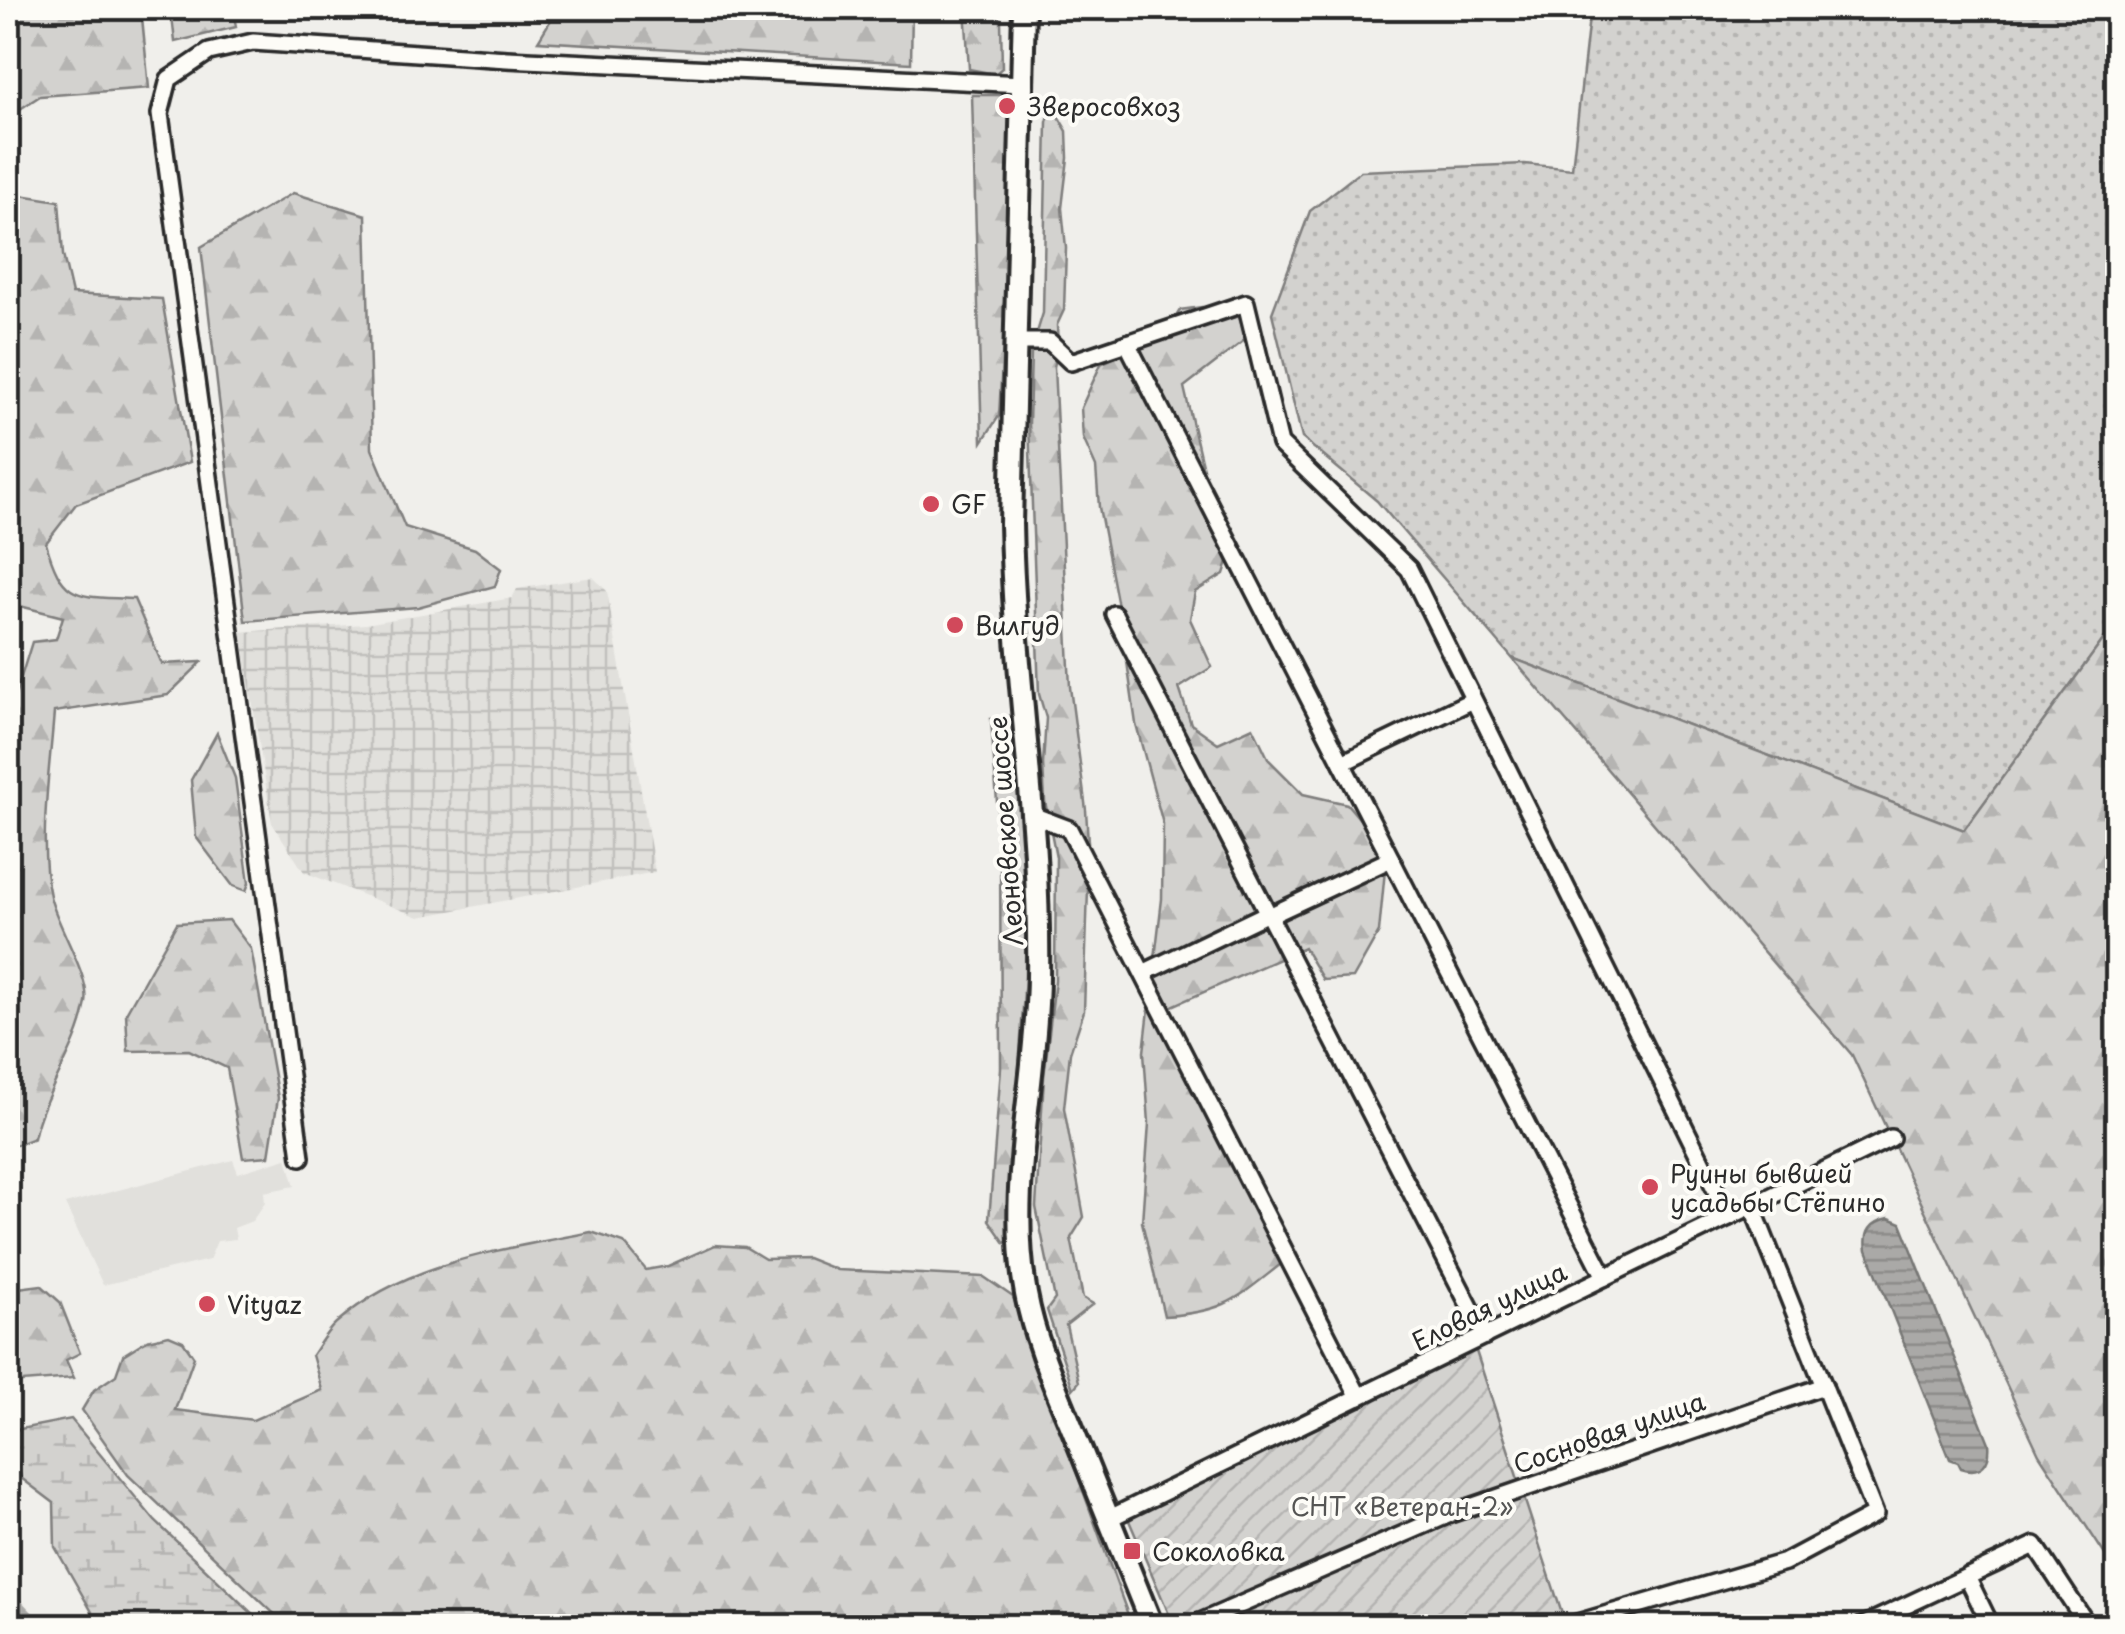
<svg xmlns="http://www.w3.org/2000/svg" width="2125" height="1634" font-family="'Playpen Sans',sans-serif">
<style>
.built{fill:#e1e0dc}
.industrial{fill:url(#industrial-grid)}
.grass{fill:url(#grass-dots);stroke:#7f7e7d;stroke-width:2.5}
.forest{fill:url(#forest-firs);stroke:#7f7e7d;stroke-width:2.5}
.wetland{fill:url(#wetland-marsh);stroke:#7f7e7d;stroke-width:2.5}
.garden{fill:url(#garden-furrows);stroke:#7f7e7d;stroke-width:2.5}
.water{fill:url(#water-rules);stroke:#777775;stroke-width:2.5}
.lines{fill:none;stroke-linecap:round;stroke-linejoin:round}
.river{stroke:#aaa9a7;stroke-width:18}
.minor-casing{stroke:#2b2b2b;stroke-width:22}
.major-casing{stroke:#2b2b2b;stroke-width:28}
.minor{stroke:#fdfcf7;stroke-width:15}
.major{stroke:#fdfcf7;stroke-width:20}
.poi-dot{fill:#d1495b;stroke:#fdfcf7;stroke-width:4}
.labels{text-anchor:middle;dominant-baseline:central;stroke-width:8;stroke-linejoin:round;paint-order:stroke}
.poi-label{font-size:25px;fill:#2b2b2b;stroke:#fdfcf7;text-anchor:start}
.street-label{font-size:25px;fill:#2b2b2b;stroke:#fdfcf7}
.park-label{font-size:25px;fill:#555554;stroke:#fdfcf7}
</style>
<defs>
<pattern id="industrial-grid" width="8" height="8" patternUnits="userSpaceOnUse" patternTransform="scale(2.5)"><rect width="8" height="8" fill="#e1e0dc"/><path d="M0 4h8M4 0v8" fill="none" stroke="#c1c0bd"/></pattern>
<pattern id="grass-dots" width="8" height="8" patternUnits="userSpaceOnUse" patternTransform="scale(2.5)"><rect width="8" height="8" fill="#d3d2cf"/><path d="M2 2h.1M6 6h.1" fill="none" stroke="#b5b4b2" stroke-width="1.8" stroke-linecap="round"/></pattern>
<pattern id="forest-firs" width="22" height="20" patternUnits="userSpaceOnUse" patternTransform="scale(2.5)"><rect width="22" height="20" fill="#d3d2cf"/><path d="M5 1l3.5 6h-7zM16 11l3.5 6h-7z" fill="#b5b4b2"/></pattern>
<pattern id="wetland-marsh" width="20" height="14" patternUnits="userSpaceOnUse" patternTransform="scale(2.5)"><rect width="20" height="14" fill="#d3d2cf"/><path d="M1 5h8M5 5V1M11 12h8M15 12V8" fill="none" stroke="#b5b4b2"/></pattern>
<pattern id="garden-furrows" width="10" height="10" patternUnits="userSpaceOnUse" patternTransform="scale(2.5)"><rect width="10" height="10" fill="#d3d2cf"/><path d="M-1 1l2-2M0 10L10 0M9 11l2-2" fill="none" stroke="#b5b4b2"/></pattern>
<pattern id="water-rules" width="6" height="5" patternUnits="userSpaceOnUse" patternTransform="scale(2.5)"><rect width="6" height="5" fill="#aaa9a7"/><path d="M0 2.5h6" fill="none" stroke="#8b8a88"/></pattern>
</defs>
<rect width="100%" height="100%" fill="#f0efeb"/>
<filter id="ink" filterUnits="userSpaceOnUse"><feTurbulence type="fractalNoise" baseFrequency=".01" numOctaves="2"/><feDisplacementMap in="SourceGraphic" scale="20" xChannelSelector="R" yChannelSelector="G"/><feConvolveMatrix kernelMatrix="1 2 1 2 8 2 1 2 1" color-interpolation-filters="sRGB"/></filter>
<g filter="url(#ink)">
<path class="built" d="M287,1158L295,1186L264,1192L265,1203L252,1221L234,1228L236,1239L217,1241L209,1260L103,1285L65,1204L233,1160L238,1173Z"/>
<path class="industrial" d="M593,577L607,591L655,872L419,917L304,872L272,823L241,632L366,624L512,598L517,589Z"/>
<path class="grass" d="M1590,8H2117V621L1964,830L1512,658L1377,501L1302,438L1272,313L1310,211L1361,171L1525,164L1572,169Z"/>
<g class="forest">
<path d="M8,8H141L149,88L40,96L8,117Z"/>
<path d="M171,8H233L236,27L175,42Z"/>
<path d="M558,8H912L911,63L538,41Z"/>
<path d="M965,8H996L1001,21L1002,68L995,74L969,69Z"/>
<path d="M972,95H1017L999,416L982,442Z"/>
<path d="M1050,112L1057,114L1067,131L1068,158L1062,208L1066,248L1064,310L1057,325L1058,350L1054,367L1070,687L1086,810L1089,858L1084,1011L1070,1053L1064,1108L1084,1217L1071,1238L1083,1298L1093,1304L1066,1325L1079,1382L1073,1389L1047,1310L1055,1299L1036,1207L1044,1077L1055,980L1056,857L1045,801L1043,764L1046,718L1039,694L1029,423L1031,352L1043,313L1047,122Z"/>
<path d="M8,193L59,201L63,255L72,294L162,299L190,462L76,504L46,543C63,603 78,596 134,599L162,664L202,662L168,695L54,712C50,767 38,843 50,896C56,924 91,977 86,1003C77,1052 44,1091 34,1138L8,1148V719L32,642L56,639L63,617L8,603Z"/>
<path d="M293,193L366,215L372,449L405,527L475,549L501,569L495,586L418,607L245,621L201,247Z"/>
<path d="M1202,307L1239,317L1246,339L1184,387L1212,508L1235,539L1224,574L1195,592L1190,619L1212,667L1179,688L1191,724L1218,743L1253,727L1269,760L1303,794L1347,804L1373,835L1385,870L1379,932L1353,978L1323,980L1304,948L1163,1010L1285,1261C1237,1298 1228,1312 1164,1316L1142,1222L1149,1123L1144,1052L1162,899L1163,824L1136,724L1122,627L1099,507L1096,467L1083,438L1081,408L1101,364L1167,332L1180,310Z"/>
<path d="M2117,621V1573L2039,1454L1852,1055L1512,658L1964,830Z"/>
<path d="M991,719H999L1018,745L1026,874L1025,976L1017,1101L1015,1231L1005,1243L989,1220L1001,1068L1000,844Z"/>
<path d="M217,733L235,778L249,883L246,891L233,886L196,837L191,780Z"/>
<path d="M229,920L251,949L278,1098L269,1156L243,1158L227,1068L189,1050L128,1051L126,1013L177,923Z"/>
<path d="M591,1232L624,1243L646,1270L668,1266L715,1245L745,1247L765,1259L807,1258L837,1270L984,1277L1013,1297L1132,1626H503L499,1619L498,1626H287L128,1475L82,1410L94,1390L116,1375L123,1355L147,1340L169,1335L183,1341L194,1357L175,1410L253,1420L322,1390L312,1355C319,1345 326,1332 336,1323C406,1261 503,1250 591,1232Z"/>
<path d="M41,1285L60,1302L80,1353L66,1360L74,1378L10,1383L8,1297L11,1289Z"/>
</g>
<path class="wetland" d="M71,1419L155,1521L259,1620L219,1626H100L55,1547L54,1503L21,1478L10,1431Z"/>
<path class="garden" d="M1473,1342L1566,1626H1174L1125,1511Z"/>
<path class="water" d="M1889,1218L1901,1223L1989,1443C1991,1462 1982,1475 1961,1468L1958,1462L1950,1459L1867,1250C1864,1231 1871,1222 1889,1218Z"/>
<g class="lines">
<path class="river" d="M8,1600L33,1626"/>
<g class="minor-casing">
<g id="minor">
<path d="M1014,342H1050L1071,362L1246,303L1280,444L1409,569L1729,1217"/>
<path d="M1127,343L1605,1277"/>
<path d="M1114,614L1485,1336"/>
<path d="M1342,763L1473,700"/>
<path d="M1032,815L1069,829L1359,1397"/>
<path d="M1269,916L1391,859"/>
<path d="M1143,973L1268,913"/>
<path d="M301,1157L160,114L169,79L209,52L253,42L507,59L1023,84"/>
<path d="M1108,1519L1891,1138"/>
<path d="M1967,1577L1991,1626"/>
<path d="M1191,1626L1450,1514L1824,1386"/>
<path d="M1567,1626L1785,1562L1875,1514L1752,1206"/>
<path d="M1862,1626L2035,1545L2088,1626"/>
</g>
</g>
<g class="major-casing">
<path id="major" d="M1024,8L1011,524C1014,675 1041,826 1038,977C1037,1083 1006,1189 1026,1294C1034,1338 1053,1382 1070,1423C1097,1491 1125,1558 1152,1626"/>
</g>
<use href="#minor" class="minor"/>
<use href="#major" class="major"/>
</g>
</g>
<g class="poi-dot">
<circle cx="1007" cy="106" r="10"/>
<circle cx="931" cy="504" r="10"/>
<circle cx="955" cy="625" r="10"/>
<circle cx="1650" cy="1187" r="10"/>
<circle cx="207" cy="1304" r="10"/>
<rect x="1122" y="1541" width="20" height="20" rx="5"/>
</g>
<g class="labels">
<g class="poi-label">
<text x="1027" y="106">Зверосовхоз</text>
<text x="951" y="504">GF</text>
<text x="975" y="625">Вилгуд</text>
<text x="1670" y="1173">Руины бывшей<tspan x="1670" dy="29">усадьбы Стёпино</tspan></text>
<text x="227" y="1304">Vityaz</text>
<text x="1152" y="1551">Соколовка</text>
</g>
<g class="street-label">
<text transform="translate(1005 831) rotate(-94)">Леоновское шоссе</text>
<text transform="translate(1489 1306) rotate(-26)">Еловая улица</text>
<text transform="translate(1609 1432) rotate(-19)">Сосновая улица</text>
</g>
<g class="park-label">
<text x="1402" y="1506">СНТ «Ветеран-2»</text>
</g>
</g>
<rect width="2125" height="1634" fill="none" stroke="#fdfcf7" stroke-width="40"/>
<rect x="20" y="20" width="2085" height="1594" fill="none" stroke="#2b2b2b" stroke-width="4" filter="url(#ink)"/>
</svg>
